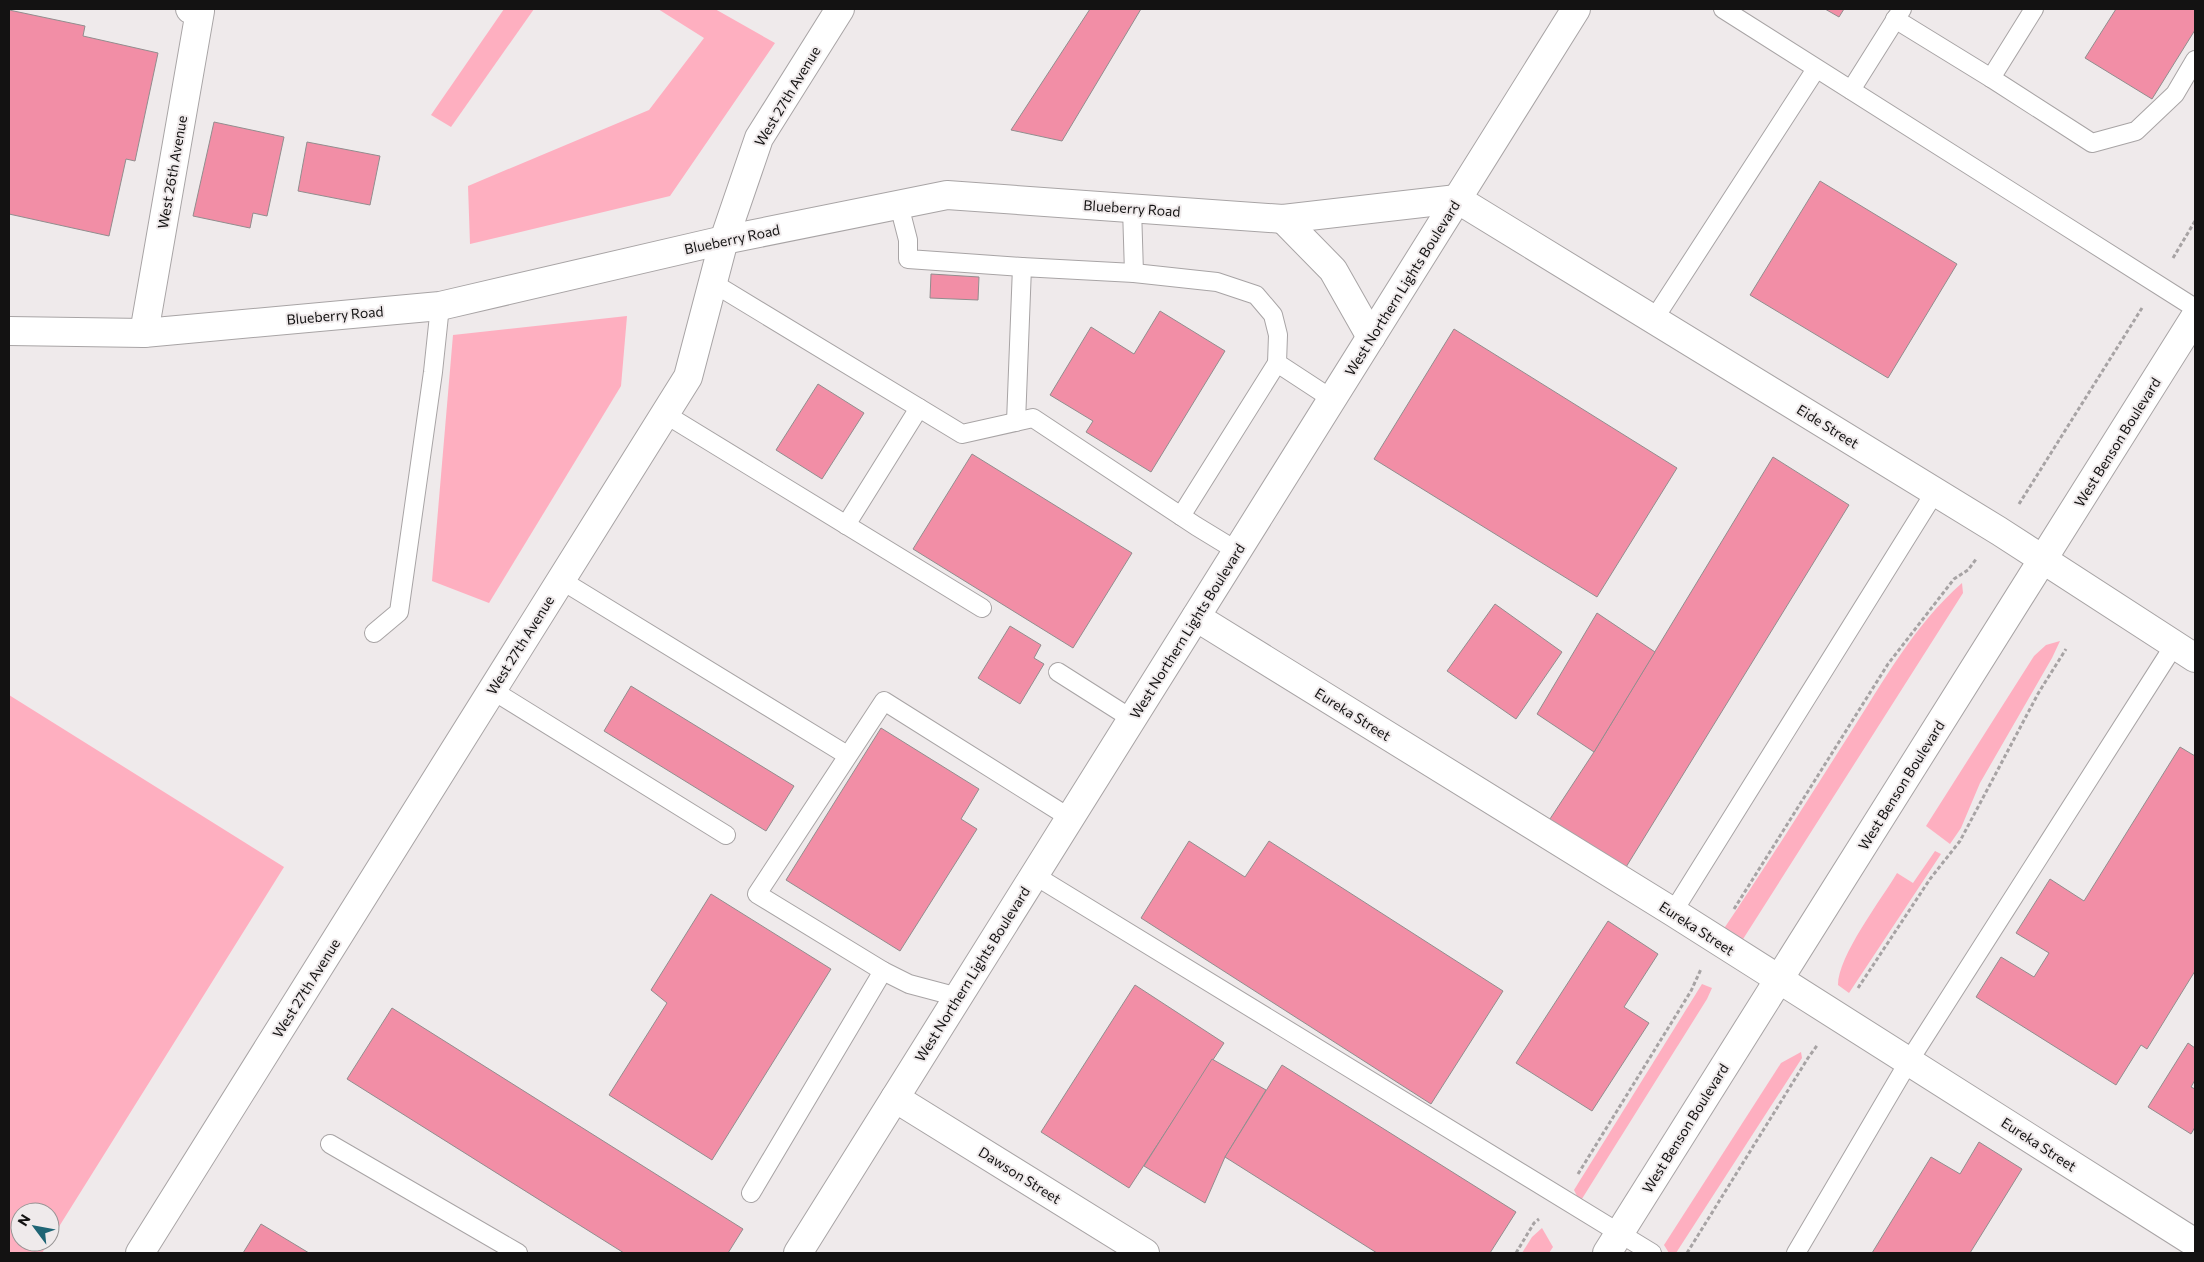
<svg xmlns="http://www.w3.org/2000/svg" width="2204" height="1262" font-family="Commissioner,sans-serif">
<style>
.green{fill:#feafc0}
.building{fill:#f28ea6;stroke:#928d8e}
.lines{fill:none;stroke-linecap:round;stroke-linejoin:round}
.lane-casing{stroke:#a8a4a5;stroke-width:20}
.street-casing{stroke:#a8a4a5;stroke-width:30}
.primary-casing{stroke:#a8a4a5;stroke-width:30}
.path{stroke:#a7a3a4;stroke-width:3;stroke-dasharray:4 2.5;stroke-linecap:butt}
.lane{stroke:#fff;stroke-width:18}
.street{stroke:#fff;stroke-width:28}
.primary{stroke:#fff;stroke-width:28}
.labels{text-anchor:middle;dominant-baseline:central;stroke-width:4;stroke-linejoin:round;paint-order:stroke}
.street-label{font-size:14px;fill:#131212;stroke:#efeaeb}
</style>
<rect width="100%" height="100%" fill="#efeaeb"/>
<g class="green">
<path d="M504,9H534L451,127L431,115Z"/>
<path d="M658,9H715L775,43L670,196L470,244L468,186L649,110L704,38Z"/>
<path d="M627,316L621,386L489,603L432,581L453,335Z"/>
<path d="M1962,583L1963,593L1738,947L1721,933C1765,868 1807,801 1849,735C1883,682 1914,625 1962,583Z"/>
<path d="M2060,641L2052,658L1980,783L1961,828L1950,844L1926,826L2034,656L2046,645Z"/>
<path d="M9,695L284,867L50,1241V1212H20V1242H49L42,1253H9Z"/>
<path d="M1935,851L1941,854L1849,993L1838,985C1838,956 1881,900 1897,873L1913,883Z"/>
<path d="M1702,984L1712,988L1707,999L1580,1202L1574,1190Z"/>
<path d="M1801,1052L1802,1058L1676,1253H1669L1664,1245L1781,1063Z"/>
<path d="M1542,1228L1553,1247L1549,1253H1522L1532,1237Z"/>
</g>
<g class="building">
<path d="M1090,9H1141L1062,141L1011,130Z"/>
<path d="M1825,9H1844L1839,17Z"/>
<path d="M2116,9H2195V30L2152,99L2085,58Z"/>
<path d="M9,10L85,26L83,36L158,53L135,161L126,159L109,236L9,214Z"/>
<path d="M214,122L284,137L267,216L253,213L250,228L193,216Z"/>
<path d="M307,142L380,156L370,205L298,191Z"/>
<path d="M1820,181L1957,264L1888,378L1750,295Z"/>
<path d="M931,274L979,277L978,300L930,298Z"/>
<path d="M1160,311L1225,351L1151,472L1086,432L1093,421L1050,395L1091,327L1134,354Z"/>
<path d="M1454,329L1677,468L1597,597L1374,459Z"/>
<path d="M818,384L864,413L822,479L776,450Z"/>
<path d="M972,454L1132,553L1073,648L913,549Z"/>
<path d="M1773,457L1849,505L1623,872L1546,825L1594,752Z"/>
<path d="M1495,604L1562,652L1516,719L1447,671Z"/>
<path d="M1597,613L1655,652L1594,752L1537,714Z"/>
<path d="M1010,626L1041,645L1034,658L1044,664L1020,704L978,678Z"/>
<path d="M631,686L794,786L766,831L604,731Z"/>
<path d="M881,728L979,789L961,819L977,829L900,951L786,880Z"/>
<path d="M2180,747L2195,756V971L2147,1049L2141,1045L2116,1085L1976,997L2001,957L2034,977L2049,953L2016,933L2050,879L2084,901Z"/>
<path d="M1189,841L1245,877L1269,841L1503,991L1431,1104L1141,918Z"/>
<path d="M711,894L831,969L712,1160L609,1095L667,1003L651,990Z"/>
<path d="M1608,921L1658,954L1624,1007L1649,1023L1592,1111L1516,1063Z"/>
<path d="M1135,985L1224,1043L1129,1188L1041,1132Z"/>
<path d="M392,1008L743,1229L728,1253H624L347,1079Z"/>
<path d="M2188,1043L2195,1048V1080L2191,1087L2195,1089V1127L2191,1134L2148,1107Z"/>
<path d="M1212,1059L1266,1090L1225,1157L1205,1203L1144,1166Z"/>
<path d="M1282,1065L1516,1212L1490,1253H1377L1225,1157Z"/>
<path d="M1979,1142L2022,1169L1970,1253H1872L1931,1157L1960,1174Z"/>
<path d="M261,1224L309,1253H243Z"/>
</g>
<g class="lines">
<g class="lane-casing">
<g id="lane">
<path d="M1723,9L2195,308"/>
<path d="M1895,19L1991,78L2034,9"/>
<path d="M1991,78L2092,143L2136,131L2175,94L2195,60"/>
<path d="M1851,90L1902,9"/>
<path d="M899,205L908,240V259L1022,267"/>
<path d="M1132,208L1134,273"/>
<path d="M713,283L962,434L1033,418L1196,526L1237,551"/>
<path d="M1654,319L1816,69"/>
<path d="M665,414L982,608"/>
<path d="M1016,422L1022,267L1134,273L1217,282L1256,295L1273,315L1278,335L1277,363L1332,399"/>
<path d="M1181,516L1277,363"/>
<path d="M846,525L919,408"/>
<path d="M561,580L847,755"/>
<path d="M374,633L399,612L433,372L440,306"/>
<path d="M1058,672L1132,719"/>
<path d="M492,690L726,835"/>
<path d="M1034,875L1652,1253"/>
<path d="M1673,912L1935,492"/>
<path d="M883,971L757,894L884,701L1070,818"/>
<path d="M330,1144L518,1253"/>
<path d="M751,1193L883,971L909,984L958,997"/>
<path d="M1796,1253L1909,1061L2175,644"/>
</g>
</g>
<g class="street-casing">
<g id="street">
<path d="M1283,219L1333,270L1371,337"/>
<path d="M9,331L144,333L440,306L724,240L947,195L1283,219L1457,199L1999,531L2195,658"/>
<path d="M144,333L200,11L190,9"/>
<path d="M1196,617L1673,912L2195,1243"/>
<path d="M895,1098L1145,1253"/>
<path d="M140,1253L688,377L724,240L759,138L840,9"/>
</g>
</g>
<g class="primary-casing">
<g id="primary">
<path d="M798,1253L1576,9"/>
<path d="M1607,1253L2195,317"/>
</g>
</g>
<g class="path">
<path d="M2173,258L2195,221"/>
<path d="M2019,504L2142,308"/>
<path d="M1734,909L1888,664L1954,579L1968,570L1977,558"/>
<path d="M1858,988L1930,879L1960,841L2039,692L2066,649"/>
<path d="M1578,1174L1691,991L1701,969"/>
<path d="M1516,1253L1534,1223L1539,1219"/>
<path d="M1687,1253L1808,1058L1818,1044"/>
</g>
<use href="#lane" class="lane"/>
<use href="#street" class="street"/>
<use href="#primary" class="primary"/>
</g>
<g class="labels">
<g class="street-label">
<text transform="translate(787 96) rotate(-59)">West 27th Avenue</text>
<text transform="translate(172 172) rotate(-80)">West 26th Avenue</text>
<text transform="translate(1132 208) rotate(4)">Blueberry Road</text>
<text transform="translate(732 239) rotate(-12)">Blueberry Road</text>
<text transform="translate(1402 288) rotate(-58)">West Northern Lights Boulevard</text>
<text transform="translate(335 315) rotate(-5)">Blueberry Road</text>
<text transform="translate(1828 426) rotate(32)">Eide Street</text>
<text transform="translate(2117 442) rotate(-58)">West Benson Boulevard</text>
<text transform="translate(1187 631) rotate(-58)">West Northern Lights Boulevard</text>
<text transform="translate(520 645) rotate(-58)">West 27th Avenue</text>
<text transform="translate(1353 714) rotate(32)">Eureka Street</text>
<text transform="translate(1901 785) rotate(-58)">West Benson Boulevard</text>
<text transform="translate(1697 928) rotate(33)">Eureka Street</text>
<text transform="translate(972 974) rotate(-58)">West Northern Lights Boulevard</text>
<text transform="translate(306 988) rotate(-58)">West 27th Avenue</text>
<text transform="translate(1685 1128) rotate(-58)">West Benson Boulevard</text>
<text transform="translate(2039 1144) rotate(33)">Eureka Street</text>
<text transform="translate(1020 1175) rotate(32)">Dawson Street</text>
</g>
</g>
<rect width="2204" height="1262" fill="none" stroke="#131212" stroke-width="20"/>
<g transform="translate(35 1227) rotate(302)"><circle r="24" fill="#efeaeb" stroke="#979494"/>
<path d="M0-4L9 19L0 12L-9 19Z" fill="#1f6575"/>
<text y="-8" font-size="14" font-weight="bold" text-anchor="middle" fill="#131212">N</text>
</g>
</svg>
